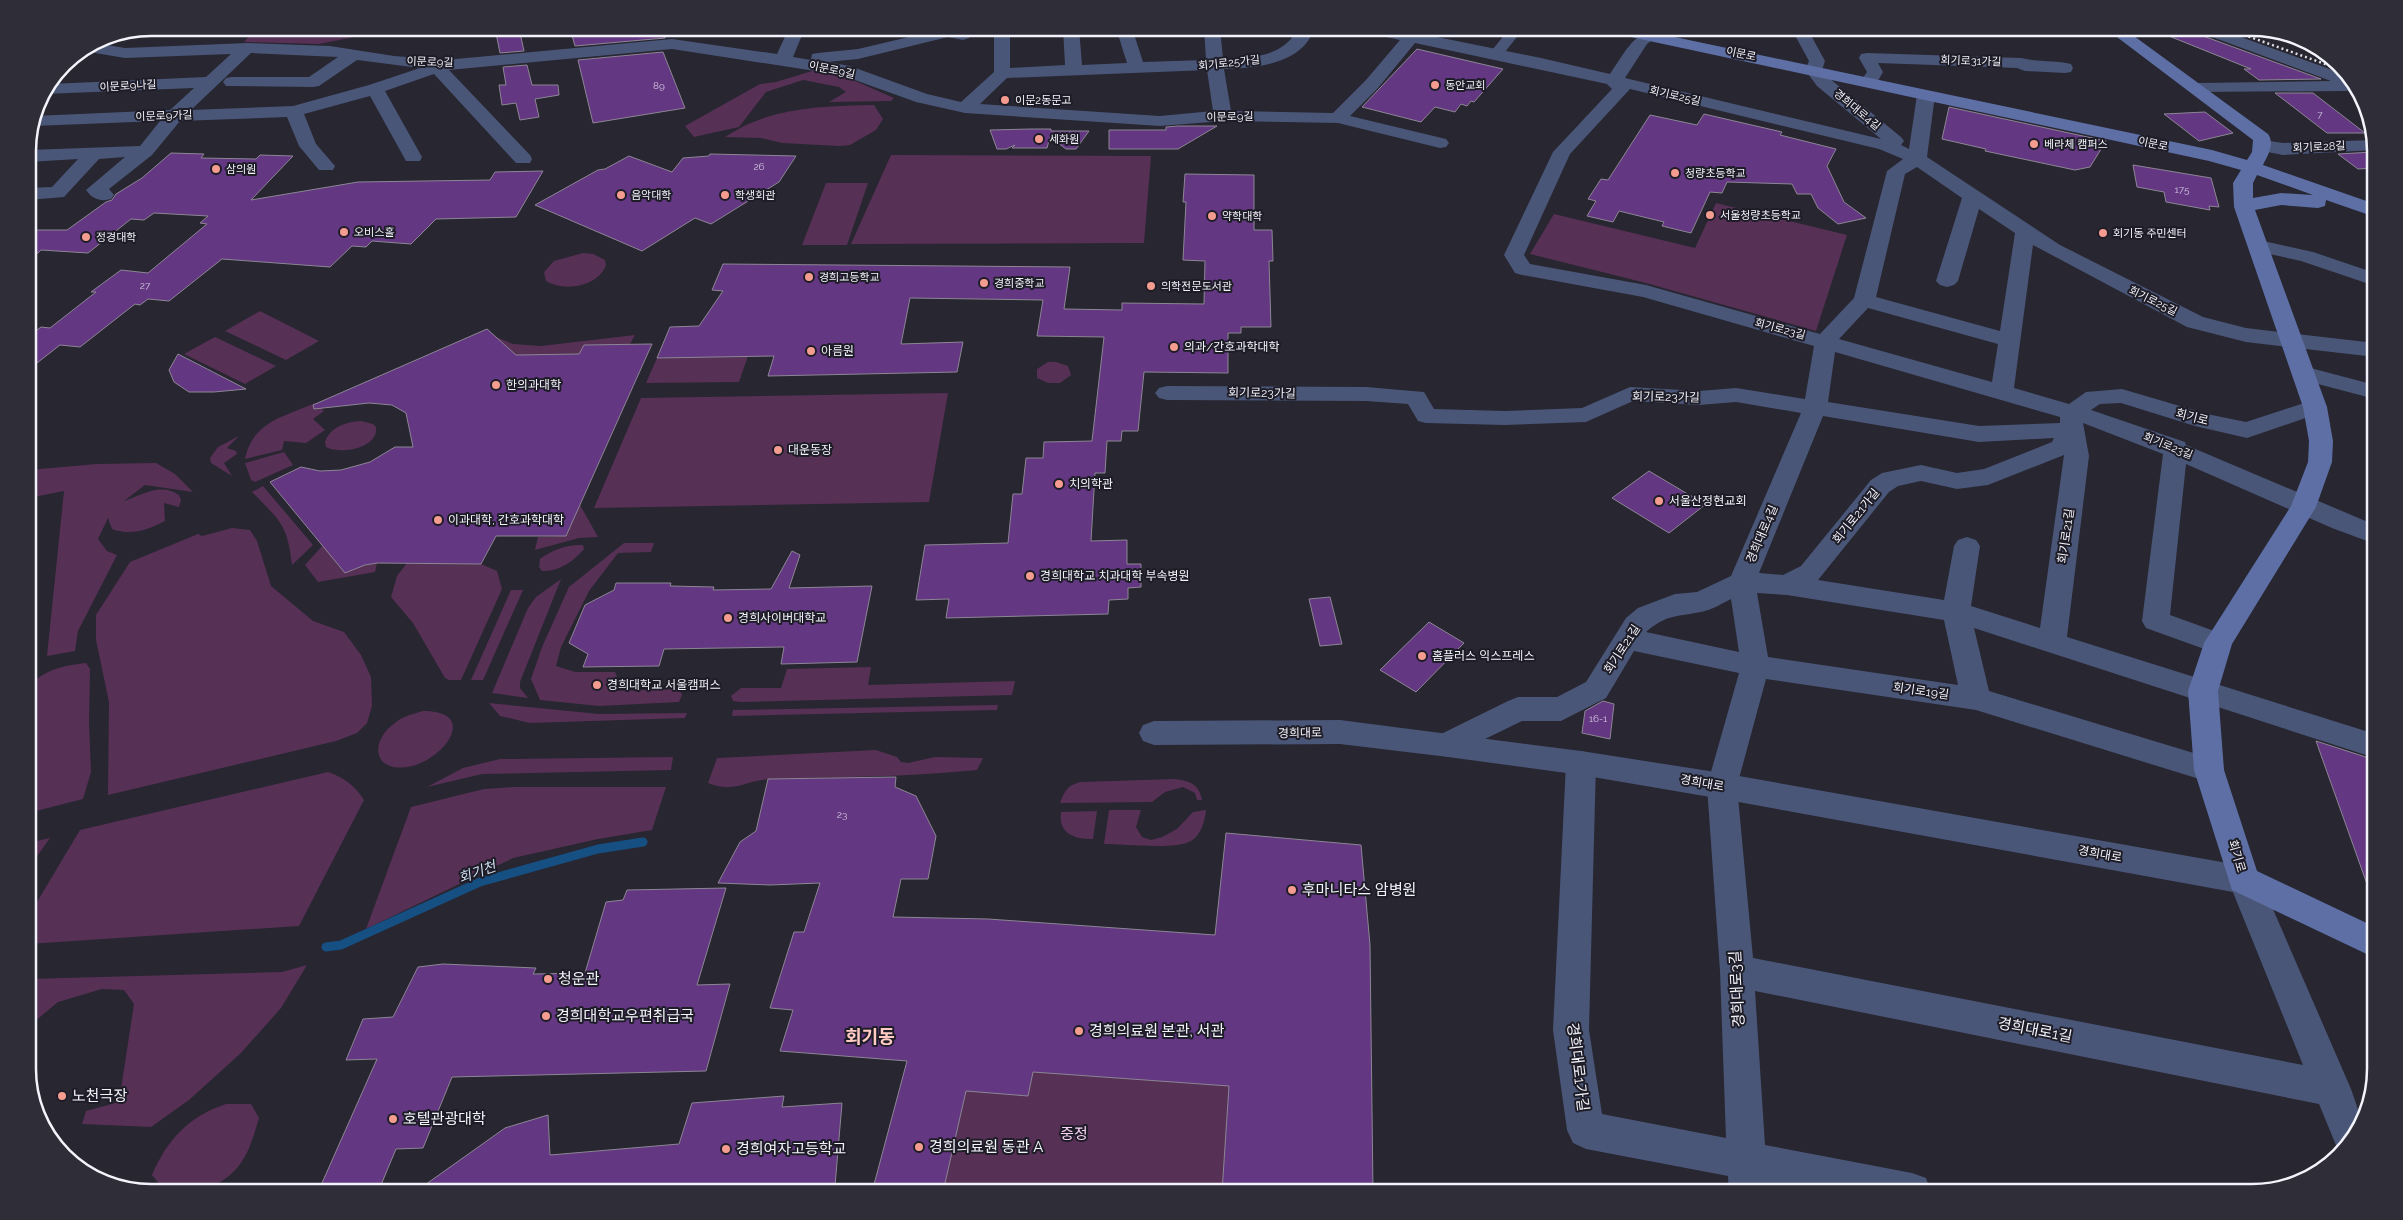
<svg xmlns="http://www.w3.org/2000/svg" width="2403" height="1220" font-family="Raleway,'Noto Sans KR',sans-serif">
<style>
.green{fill:#573055}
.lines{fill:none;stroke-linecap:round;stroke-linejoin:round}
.stream{stroke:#164f81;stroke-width:9}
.building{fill:#633782;stroke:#8d8694}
.pedestrian{fill:#4a5677;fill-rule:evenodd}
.minor{fill:#4a5677;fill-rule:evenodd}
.tertiary{fill:#4a5677;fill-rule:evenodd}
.secondary{fill:#5d6fa4;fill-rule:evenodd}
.rail{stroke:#dedee6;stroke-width:2.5;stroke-dasharray:2 3;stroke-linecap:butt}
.poi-dot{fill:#f59c90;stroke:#1d1c27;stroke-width:2}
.labels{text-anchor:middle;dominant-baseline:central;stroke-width:4;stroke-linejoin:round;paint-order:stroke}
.number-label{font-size:10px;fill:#cfc4dd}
.far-street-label{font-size:11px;fill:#f3f3fb;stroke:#1d1c27}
.far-poi-label{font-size:11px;fill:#f3f3fb;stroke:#1d1c27;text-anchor:start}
.poi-label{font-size:12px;fill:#f3f3fb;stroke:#1d1c27;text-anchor:start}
.street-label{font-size:12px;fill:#f3f3fb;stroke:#1d1c27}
.water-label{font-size:14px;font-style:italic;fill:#cddff1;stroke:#1d1c27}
.near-poi-label{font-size:15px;fill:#f3f3fb;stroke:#1d1c27;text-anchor:start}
.near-street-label{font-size:15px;fill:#f3f3fb;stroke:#1d1c27}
.near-park-label{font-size:15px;fill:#f9d2f5;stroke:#1d1c27}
.near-quarter-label{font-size:18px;font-weight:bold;fill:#ffcbc3;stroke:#1d1c27}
.rim{fill:none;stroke:#f3f3fb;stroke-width:2.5}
</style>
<rect width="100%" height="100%" fill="#272631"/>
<g class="green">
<path d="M369,34L319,44L244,42L250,35Z"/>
<path d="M812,71L837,73L894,98L891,101L829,102L846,92L839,87L803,80L766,92L739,127L694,137L685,126L760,84L776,82Z"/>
<path d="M874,105L883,119L876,130L850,145L839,146L782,143L761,138L725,137C769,107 822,106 874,105Z"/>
<path d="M891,155L1151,156L1144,243L851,244Z"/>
<path d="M826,183H868L847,245H802Z"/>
<path d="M1716,203L1847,235L1816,331L1646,283L1530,254L1554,214L1695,248Z"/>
<path d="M583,253L593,254L605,260L606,265C598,287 564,292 546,281L544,272L554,261Z"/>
<path d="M260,311L319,341L286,360L225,331Z"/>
<path d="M635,335L630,344L585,345L579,354L516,355L496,337L513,344L541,346Z"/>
<path d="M215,337L276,366L245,384L184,354Z"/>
<path d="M748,356L739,382L646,383L657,358Z"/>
<path d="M1048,362H1056L1068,366L1071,375L1060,383H1048L1037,378V369Z"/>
<path d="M948,393L929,502L594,508L641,398Z"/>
<path d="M315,403L324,411L313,419L325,430L306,443L284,441L282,450L245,459C253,421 284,417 315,403Z"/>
<path d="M361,421L373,424L376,427C379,448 341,455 326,447L325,442C330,427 346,422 361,421Z"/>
<path d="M239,436L227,448L236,451L237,454L224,463L232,476L211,463L210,458L218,447Z"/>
<path d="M284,452L293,465L255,482L251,480L245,463Z"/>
<path d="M156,463L175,474L193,492L145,485L124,501C140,496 160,482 179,495L181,500L179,507L164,503L165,521C148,530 131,536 112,529L108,518L98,539L107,551L117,555L78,631L75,651L47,656L64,491L28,498V470L97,464Z"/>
<path d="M263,486L313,545L292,565C287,523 280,521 252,492Z"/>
<path d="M580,505L598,537L579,538L535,550L538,537L566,536Z"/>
<path d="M232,528L250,530L257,541L271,586L313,621L344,632L361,655L371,677L372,706L367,723L357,733L336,741L108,795L109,702L96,640V615L130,562L198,534L202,536Z"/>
<path d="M624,543H654L651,552L618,553L589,591L561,647L556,666L575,672H615L618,679L614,691L679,689L682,695L679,702L599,706L540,700L531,679L542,647L569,587Z"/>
<path d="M323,545L365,565L377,563L375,572L318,582L305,565Z"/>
<path d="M583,545L584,549C574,561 559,572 542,571L539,567L540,559C551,550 568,544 583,545Z"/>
<path d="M407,563L481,564L497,571L502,589L461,680H449L445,678L413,623L391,597L397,576Z"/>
<path d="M561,579L520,682V688L528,698L492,693L528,608L536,597Z"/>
<path d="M511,590H523L483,680H471Z"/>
<path d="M86,663L90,669L89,722L91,772L83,799L28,813V687C46,669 61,666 86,663Z"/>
<path d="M871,667L868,685L1015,681L1012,695L741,702L733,701L731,696L741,688H781L787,669Z"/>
<path d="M489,703L599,714L687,713L685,718L530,723L500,716Z"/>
<path d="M998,705L997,710L732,716L733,710Z"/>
<path d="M423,711C481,711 443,762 407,767C372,772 370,740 395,723C403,716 413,714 423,711Z"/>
<path d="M876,750L897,757L901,762L908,763L935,757L983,758L977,770L966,771C901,777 836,777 771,779C745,780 736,794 708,783L717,758Z"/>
<path d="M673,757L671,770L482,774L427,787L463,768L500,759Z"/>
<path d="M328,772C345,778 355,786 364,800L299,926L28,944V917L80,830Z"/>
<path d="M1175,779C1190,781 1199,784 1202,800H1197L1195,793L1183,787L1165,792L1152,802L1060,803C1065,790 1068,785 1081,782Z"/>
<path d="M514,787H666L652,830L598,839L513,858L366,929L411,807L484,789Z"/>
<path d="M1109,810H1141L1136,827L1142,837L1151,840L1162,837L1177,829L1193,812L1206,810C1205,821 1201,835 1191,841C1177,850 1122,844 1104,844Z"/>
<path d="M1097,811L1093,839C1074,839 1058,834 1061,812Z"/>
<path d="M50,838L28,869V843Z"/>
<path d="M307,965L281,1008L241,1053L189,1100L151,1127L82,1124L86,1111L119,1102L134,1004L124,990L102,989L58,1002L28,1027V979L282,972Z"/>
<path d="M1033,1072L1229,1086L1222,1192H943L966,1091L1028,1096Z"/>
<path d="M226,1104H251L259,1118C254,1135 249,1154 237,1168C221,1187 191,1197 166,1192L152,1175C167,1140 189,1116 226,1104Z"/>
</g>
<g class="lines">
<path class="stream" d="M326,947L341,945L480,882L598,849L643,842"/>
</g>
<g class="building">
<path d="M495,28H519L524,51L500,53Z"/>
<path d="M570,28H672L665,38L575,46Z"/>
<path d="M2149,28H2192L2195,33L2321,79L2259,80L2244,69H2251Z"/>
<path d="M1417,49L1503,69L1474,102L1471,101L1467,106L1461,104L1455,112L1435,107L1421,122L1362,107Z"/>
<path d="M663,52L685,108L593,123L578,60Z"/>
<path d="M527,65L532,85H558L559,95L535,99L539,117L520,120L516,103L502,105L499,85H506L503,67Z"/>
<path d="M2275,93H2313L2365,133H2327Z"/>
<path d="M1949,107L2106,141L2090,167L2075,170L1985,151L1986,149L1942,139Z"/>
<path d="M2205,112L2233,133L2199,141L2164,114Z"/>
<path d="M1704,114L1782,132L1780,135L1836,149L1827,166L1844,202L1866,218L1838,224L1818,208L1811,194H1797L1792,184L1727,182L1722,193L1710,192L1691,233L1662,226L1664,222L1619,211L1613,222L1587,216L1596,201L1588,199L1601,179L1608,180L1650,115L1697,125Z"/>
<path d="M1178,126H1217L1178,149H1109V130H1166V127Z"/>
<path d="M1031,129H1051V131H1089L1076,149H1066L1050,137L1047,148H1012L1015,145L1006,149H997L990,130Z"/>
<path d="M2373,152L2375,154V168L2358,169L2338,154Z"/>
<path d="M171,153L204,154L201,158L256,159L260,155L293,156L251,200L358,182L490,180L495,172L543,171L516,217L436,219L411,244L372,241L366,247L352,246L330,267L222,259L169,301L148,299L140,305L135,304L80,347L60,345L28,370V337L41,327L50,328L96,292H91L121,270L148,273L207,224L200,223L208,216L154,213L144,220L131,219L88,253L41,250L28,262V230H67L106,202L112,200L116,194L142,178Z"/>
<path d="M710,154L796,156L779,182L711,224L695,218L642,251L535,205L598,170L605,169L629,156L672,172L683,158L709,156Z"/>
<path d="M2133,165L2211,178L2219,207L2209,206L2210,210L2166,202L2164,192L2137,187Z"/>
<path d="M1185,174L1254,175V230H1272L1273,261H1269L1271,327H1241V333H1228V373L1144,372L1138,431H1122L1121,441H1107L1105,473H1095L1091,541L1127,540V564H1141V587L1128,588V599L1109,600L1108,614L946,618L949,599L916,600L925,545L1008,543L1013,494H1022L1026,458H1043L1044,442L1092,441L1104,337L1037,336L1043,300L910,298L901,344L963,342L957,372L768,376L774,356L657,358L670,327L699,326L723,291L712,290L723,264L1070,267L1064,309L1122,310V303L1204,304L1205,261L1183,260L1186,202H1183Z"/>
<path d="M487,329L516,355L579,354L584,345L652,344L566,536H496L481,564L377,563L365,565L345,573L270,482L301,467L320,471L341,470L370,462L395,447H413L406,413L392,405L369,403L314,409L313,405Z"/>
<path d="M178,354L246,389L214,392H189L174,382L169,370Z"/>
<path d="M1649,471L1686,493L1706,504L1669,533L1612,498Z"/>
<path d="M792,551L800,555L789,588L872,586L857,662L781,664L784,647L664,649L659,666L583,667L588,654L569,643L585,605L614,590L616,583H671L670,586L714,587L713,590L771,589Z"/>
<path d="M1330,597L1342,644L1320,646L1309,599Z"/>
<path d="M1429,622L1464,643L1416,692L1380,670Z"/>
<path d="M1603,701L1614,704L1610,739L1582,733L1585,711Z"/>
<path d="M2316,741L2375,760V897L2372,898Z"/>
<path d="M896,777L895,787L916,796L936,836L928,879H901L893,917L988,919L1215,935L1226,833L1361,845L1370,945L1373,1192H1222L1229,1086L1033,1072L1028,1096L966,1091L943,1192H872L907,1061L780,1051L793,1010L770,1008L794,932H804L820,883L770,885L718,883L740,842L756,831L768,779Z"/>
<path d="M726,888L697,985L730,984L706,1071L452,1077L423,1148L396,1149L378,1192H318L377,1059L346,1060L363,1019L393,1017L418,967L443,964L536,968L533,974L585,973L606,902L623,900L627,890Z"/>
<path d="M784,1096L782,1107L842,1103L835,1186L798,1192H415L505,1128L548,1115L550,1155L679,1144L692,1103Z"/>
</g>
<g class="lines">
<path class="pedestrian" d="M1510,28H1524L1501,57H1491L1489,54Z"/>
<g class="minor">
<path d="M789,28H805L793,57L811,60L812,54L818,53L858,49L947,28L969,32L971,35L969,38L963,40L948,37L858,59L827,62L850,66L927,94L961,102L994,72V28H1010V68L1065,65L1063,28H1079L1082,65L1127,63L1116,28H1132L1143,62L1206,60L1204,28H1220L1223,59C1252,58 1284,57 1298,28H1314C1304,64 1256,68 1224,69L1231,111L1333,113L1366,80L1400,40L1359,31L1357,28H1387L1407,32L1411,28H1427L1422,34L1541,58L1610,74C1634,39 1635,28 1681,28L1682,31L1680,34L1654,39L1647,44L1625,78L1881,139L1817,86L1805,70L1809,61L1791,28H1807L1825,61L1822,70L1829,78L1901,137L1904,141L1901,145L1909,149L1917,95L1920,91H1932L1935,95L1927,157L2060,245L2203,317L2246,328L2375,343V357L2246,342L2187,327L2033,245L2014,388L2069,404L2086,392L2122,389L2207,414L2246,422L2307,402L2315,400L2323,402L2327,407L2323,412L2247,438L2195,426L2121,403L2100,404L2091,410L2185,442L2186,445L2375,525V544L2332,528L2186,464L2170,615L2228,636L2232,643L2228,650L2218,654L2146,628L2142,621L2163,454L2083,423L2089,456L2067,637L2375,734V758L1974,628L1989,691L2220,761L2224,770L2220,779L2209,782L1976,710L1766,679L1737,786L1753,958L2303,1065L2228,880L2232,870L2244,866L2256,870L2351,1089L2363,1124L2338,1150L2319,1104L1755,991L1765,1145L1912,1173L1926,1178L1931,1192H1813L1767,1184V1192H1729L1728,1176L1586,1149L1573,1143L1567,1130L1553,1030L1566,763L1570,754L1581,751L1592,754L1596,763L1589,1030L1602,1114L1726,1138L1720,971L1707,786L1739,673L1634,651L1606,698L1561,721H1522L1448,757L1437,754L1433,745L1437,736L1508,701L1518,697H1557L1586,682L1626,618L1638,608L1675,594L1697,592L1731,576L1801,413L1736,402L1699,405L1633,401L1586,422L1505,425L1426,423L1418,421L1408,404L1366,401L1167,400L1159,398L1155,393L1159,388L1167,386L1366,387L1424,392L1434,409L1505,411L1582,408L1630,387L1699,391L1736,388L1805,399L1814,346L1643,297L1522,275L1515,273L1504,255L1553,152L1612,89L1607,84L1415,43L1378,88L1350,116L1446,139L1449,143L1446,147L1440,148L1338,123L1223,121L1160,126L965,113L916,102L841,75L672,49L449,70L530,155L532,159L530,163H516L434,74L385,91L422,157L420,161H406L370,96L304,114L316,144L335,166L333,170H319L299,146L287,117L180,121L152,155L109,189L114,195L111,199C101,202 92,199 86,190L125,157L99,159L64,197L28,200V188L52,187L78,159L28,162V150L140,146L160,121L33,126L34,116L170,110L194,88L44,94L50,84L206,77L231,54L125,58L83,51L95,43L125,48L247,43L330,46L394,56L445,60L672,39L777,54ZM251,53L338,57L309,77H232L226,78L223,82L226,86L313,87L319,86L357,60L420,68L369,85L293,106L191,110ZM1207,70L1213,111L1160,116L980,104L1007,78ZM1630,89L1879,149L1903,159L1887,171L1854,298L1820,334L1646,285L1530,264L1524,255L1570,154ZM1917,167L1962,198L1936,281L1940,285L1947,287L1954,285L1958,281L1979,209L2015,233L2000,331L1876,297L1905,174ZM1868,308L1998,344L1992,382L1839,339ZM1835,352L2060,417V423L1979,426L1828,402ZM1823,416L1979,442L2054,438L2052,442L1984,469L1957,473L1921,465L1882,473L1871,480L1801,566L1783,575L1759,573ZM2064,455L2040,628L1971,606L1980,546L1976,540L1967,537L1958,540L1954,546L1944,600L1818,580L1889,492L1898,486L1921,481L1957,489L1988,485ZM1757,593L1787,595L1944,620L1958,685L1768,657ZM1731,599L1739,652L1646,632C1667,614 1676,617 1701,612C1712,610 1721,604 1731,599Z"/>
<path d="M1896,28H2001L2004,31L2002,34L1996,36L1902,35L1896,33L1894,30Z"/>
<path d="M2194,28H2216L2346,75L2355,83L2357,89L2346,91L2191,92L2188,88L2191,84L2197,83L2331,81L2196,31Z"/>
<path d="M1867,53L2021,58C2037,62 2055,60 2071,64L2073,68L2071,72L2065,73L2025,71L2017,68L1878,63L1883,72L1875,86H1863L1860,82L1867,72L1859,58L1861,54Z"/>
<path d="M2263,140L2283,143L2374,140L2375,150L2283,155L2257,150L2254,146L2257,142Z"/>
<path d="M2259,240L2313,252L2375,273V286L2301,261L2252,250L2249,246L2252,242Z"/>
<path d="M2303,366L2375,385V399L2295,378L2292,373L2295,368Z"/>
</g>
<path class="tertiary" d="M1340,720L1581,751L1722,773L2244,866L2256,870L2260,880L2256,890L2244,894L1722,799L1581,775L1448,757L1340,744L1154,745L1143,741L1139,733L1143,725L1154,721Z"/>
<path class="secondary" d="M1604,28H1632L2212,150L2247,160L2252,152L2253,140L2105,28H2123L2268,134C2275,144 2268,155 2263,165L2375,204V217L2326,200L2325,206L2318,208L2281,205L2255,210L2327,407L2333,441L2332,462L2316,507L2232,644L2218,691L2224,770L2257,871L2375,927V958L2232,890L2194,770L2188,691L2204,643L2291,506L2308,462L2309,441L2303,407L2234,207L2233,183L2241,170L2209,161L1612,33L1606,31ZM2257,175L2313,195L2281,193L2253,198V183Z"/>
<g class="rail">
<path d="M2225,28L2339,69"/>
<path d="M2277,33L2314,47"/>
</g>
</g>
<g class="poi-dot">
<circle cx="1435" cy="85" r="5"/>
<circle cx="1005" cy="100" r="5"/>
<circle cx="1039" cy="139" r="5"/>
<circle cx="2034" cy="144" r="5"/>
<circle cx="216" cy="169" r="5"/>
<circle cx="1675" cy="173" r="5"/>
<circle cx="621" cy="195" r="5"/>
<circle cx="725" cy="195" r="5"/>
<circle cx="1710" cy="215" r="5"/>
<circle cx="1212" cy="216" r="5"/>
<circle cx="344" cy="232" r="5"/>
<circle cx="2103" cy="233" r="5"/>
<circle cx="86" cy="237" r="5"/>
<circle cx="809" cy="277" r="5"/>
<circle cx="984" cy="283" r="5"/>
<circle cx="1151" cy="286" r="5"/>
<circle cx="1174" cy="347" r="5"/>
<circle cx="811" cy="351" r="5"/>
<circle cx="496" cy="385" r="5"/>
<circle cx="778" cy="450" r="5"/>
<circle cx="1059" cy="484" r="5"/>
<circle cx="1659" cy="501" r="5"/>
<circle cx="438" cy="520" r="5"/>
<circle cx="1030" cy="576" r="5"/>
<circle cx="728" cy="618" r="5"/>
<circle cx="1422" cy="656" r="5"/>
<circle cx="597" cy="685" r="5"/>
<circle cx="1292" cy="890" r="5"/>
<circle cx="548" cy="979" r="5"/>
<circle cx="546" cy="1016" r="5"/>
<circle cx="1079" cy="1031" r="5"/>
<circle cx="62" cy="1096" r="5"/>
<circle cx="393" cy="1119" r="5"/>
<circle cx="919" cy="1147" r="5"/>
<circle cx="726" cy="1149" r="5"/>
</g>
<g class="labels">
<g class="number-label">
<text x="659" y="85">89</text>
<text x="2320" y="114">7</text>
<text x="759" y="166">26</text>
<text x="2182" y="189">175</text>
<text x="145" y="285">27</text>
<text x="1598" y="718">16-1</text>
<text x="842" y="814">23</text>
</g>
<g class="far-street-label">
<text transform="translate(1741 54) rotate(12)">이문로</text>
<text transform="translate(1971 61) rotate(2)">회기로31가길</text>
<text transform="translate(430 62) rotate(2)">이문로9길</text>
<text transform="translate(1229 63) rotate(-6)">회기로25가길</text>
<text transform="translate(832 70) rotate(12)">이문로9길</text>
<text transform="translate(128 86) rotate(-3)">이문로9나길</text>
<text transform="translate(1675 96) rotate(13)">회기로25길</text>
<text transform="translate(1857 110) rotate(40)">경희대로4길</text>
<text transform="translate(164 116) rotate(-2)">이문로9가길</text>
<text transform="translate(1230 117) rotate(-1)">이문로9길</text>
<text transform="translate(2153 144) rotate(12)">이문로</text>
<text transform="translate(2319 147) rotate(-3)">회기로28길</text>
<text transform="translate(2153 301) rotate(26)">회기로25길</text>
<text transform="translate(1780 329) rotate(15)">회기로23길</text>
<text transform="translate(2168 446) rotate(22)">회기로23길</text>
</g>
<g class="far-poi-label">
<text x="1445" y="85">동안교회</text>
<text x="1015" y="100">이문2동문고</text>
<text x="1049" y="139">세화원</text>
<text x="2044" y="144">베라체 캠퍼스</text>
<text x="226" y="169">삼의원</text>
<text x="1685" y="173">청량초등학교</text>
<text x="631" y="195">음악대학</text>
<text x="735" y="195">학생회관</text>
<text x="1720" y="215">서울청량초등학교</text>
<text x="1222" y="216">약학대학</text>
<text x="354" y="232">오비스홀</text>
<text x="2113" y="233">회기동 주민센터</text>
<text x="96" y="237">정경대학</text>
<text x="819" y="277">경희고등학교</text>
<text x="994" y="283">경희중학교</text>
<text x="1161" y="286">의학전문도서관</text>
</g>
<g class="poi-label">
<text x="1184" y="347">의과/간호과학대학</text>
<text x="821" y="351">아름원</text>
<text x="506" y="385">한의과대학</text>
<text x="788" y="450">대운동장</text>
<text x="1069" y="484">치의학관</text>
<text x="1669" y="501">서울산정현교회</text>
<text x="448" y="520">이과대학, 간호과학대학</text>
<text x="1040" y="576">경희대학교 치과대학 부속병원</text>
<text x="738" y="618">경희사이버대학교</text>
<text x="1432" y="656">홈플러스 익스프레스</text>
<text x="607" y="685">경희대학교 서울캠퍼스</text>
</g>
<g class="street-label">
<text transform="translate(1262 393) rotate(1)">회기로23가길</text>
<text transform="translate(1666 397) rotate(1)">회기로23가길</text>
<text transform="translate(2192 417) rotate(14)">회기로</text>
<text transform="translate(1856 516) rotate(-51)">회기로21가길</text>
<text transform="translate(1762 534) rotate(-67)">경희대로4길</text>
<text transform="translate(2066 536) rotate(-82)">회기로21길</text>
<text transform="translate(1622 649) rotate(-57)">회기로21길</text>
<text transform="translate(1921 691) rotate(8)">회기로19길</text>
<text transform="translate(1300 733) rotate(-1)">경희대로</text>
<text transform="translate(1702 783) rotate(10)">경희대로</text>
<text transform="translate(2100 854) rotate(10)">경희대로</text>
<text transform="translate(2237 856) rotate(74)">회기로</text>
</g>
<g class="water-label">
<text transform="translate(477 872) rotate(-20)">회기천</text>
</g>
<g class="near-poi-label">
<text x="1302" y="890">후마니타스 암병원</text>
<text x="558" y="979">청운관</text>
<text x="556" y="1016">경희대학교우편취급국</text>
<text x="1089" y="1031">경희의료원 본관, 서관</text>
<text x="72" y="1096">노천극장</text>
<text x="403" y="1119">호텔관광대학</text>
<text x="929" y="1147">경희의료원 동관 A</text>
<text x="736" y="1149">경희여자고등학교</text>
</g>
<g class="near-street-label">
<text transform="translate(1737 989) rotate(-93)">경희대로3길</text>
<text transform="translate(2035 1030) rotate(11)">경희대로1길</text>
<text transform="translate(1578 1067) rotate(83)">경희대로1가길</text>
</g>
<g class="near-park-label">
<text x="1074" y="1134">중정</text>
</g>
<g class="near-quarter-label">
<text x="870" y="1036">회기동</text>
</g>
</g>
<path d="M0 0H2403V1220H0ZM151 36H2252A115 115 0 0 1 2367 151V1069A115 115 0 0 1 2252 1184H151A115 115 0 0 1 36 1069V151A115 115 0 0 1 151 36Z" fill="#2e2d38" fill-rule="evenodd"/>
<path class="rim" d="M151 36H2252A115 115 0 0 1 2367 151V1069A115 115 0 0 1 2252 1184H151A115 115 0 0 1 36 1069V151A115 115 0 0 1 151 36Z"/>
</svg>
